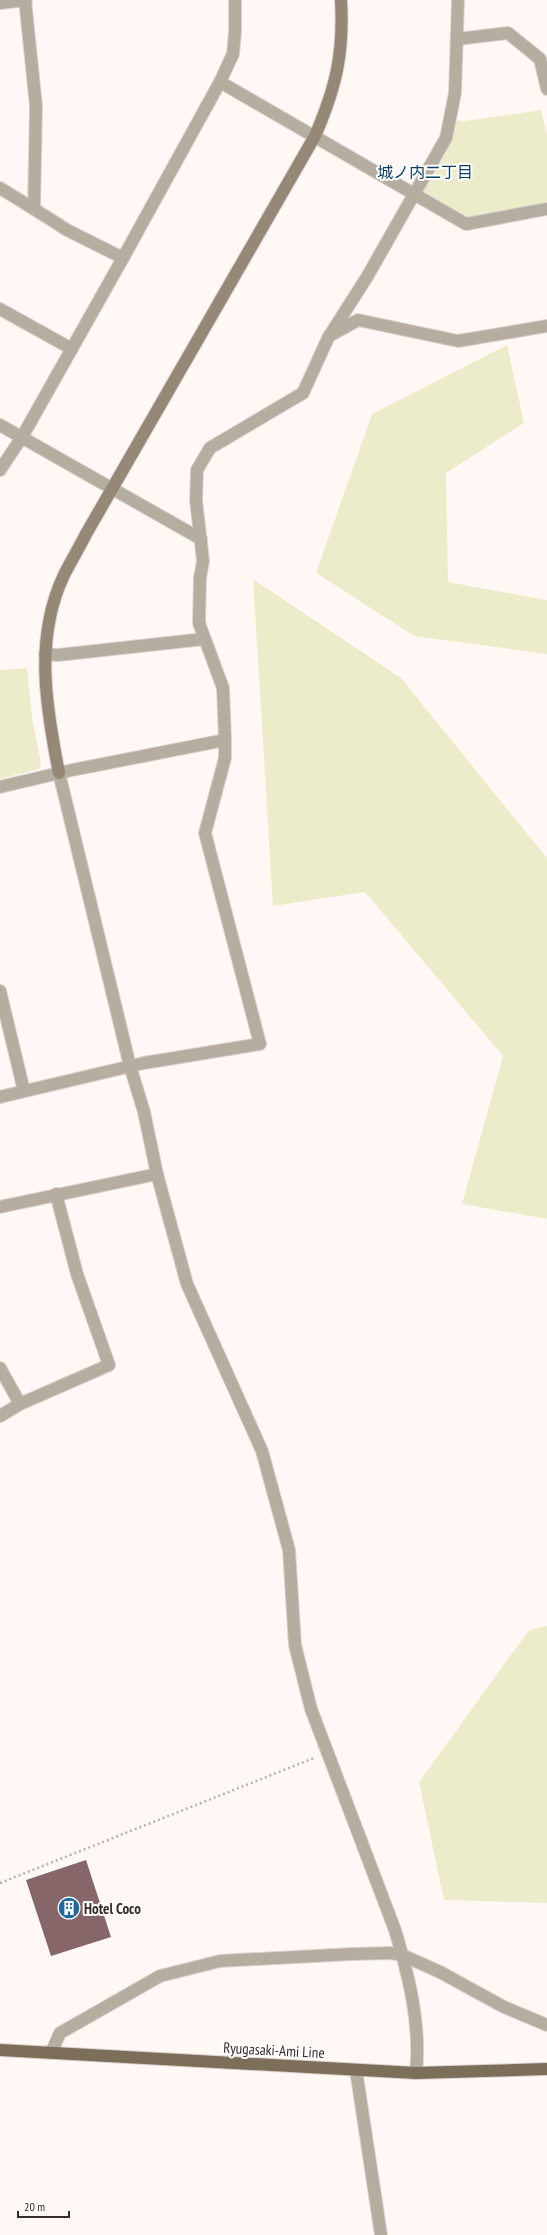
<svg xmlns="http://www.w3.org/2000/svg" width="547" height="2235" font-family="'PT Sans Narrow','Noto Sans JP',sans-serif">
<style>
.green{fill:#edecca}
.building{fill:#866669}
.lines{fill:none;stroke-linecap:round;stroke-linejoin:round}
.street-casing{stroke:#dbd3d0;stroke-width:14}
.secondary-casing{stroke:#dbd3d0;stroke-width:14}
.primary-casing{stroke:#dbd3d0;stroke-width:14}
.path{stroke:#bab1ad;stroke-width:2.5;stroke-dasharray:2 3;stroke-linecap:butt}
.street{stroke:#b6ada1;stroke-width:12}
.secondary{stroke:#958877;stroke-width:12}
.primary{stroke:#7d6e59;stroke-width:12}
.labels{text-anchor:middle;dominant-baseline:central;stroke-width:4;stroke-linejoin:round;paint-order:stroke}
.poi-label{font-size:15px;font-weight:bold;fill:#382c26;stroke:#fff;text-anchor:start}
.street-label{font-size:15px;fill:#382c26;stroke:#fff}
.neighbourhood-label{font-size:16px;fill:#0c4063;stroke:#fff}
</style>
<rect width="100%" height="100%" fill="#fff8f5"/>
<g class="green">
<path d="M541,110L547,135V209L466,224L414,194L449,120L464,121Z"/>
<path d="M507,345L524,423L446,473L448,582L547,600V654L414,636L316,573L372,414Z"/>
<path d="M253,579L401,678L547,858V1219L462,1204L503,1056L365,892L273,906Z"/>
<path d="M27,668L32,717L41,763L39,769L0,779V670Z"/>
<path d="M547,1626V1903L444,1900L419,1782L529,1630Z"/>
</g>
<path class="building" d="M86,1860L111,1937L51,1956L26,1880Z"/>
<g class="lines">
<g class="street-casing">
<g id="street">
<path d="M25,0L36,106L34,209L67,230L123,258"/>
<path d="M0,3L26,0"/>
<path d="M457,39L508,33L540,59L547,89"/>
<path d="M220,82L466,224L547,209"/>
<path d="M0,188L34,209"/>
<path d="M0,309L72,349"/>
<path d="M330,335L367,277L446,138L455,93L458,0"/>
<path d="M0,425L201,539"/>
<path d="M0,470L22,437L123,258L220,82L233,54L235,32V0"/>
<path d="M45,654L58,655L204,639"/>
<path d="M59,773L130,1066L144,1112L157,1174L187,1284L262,1451L289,1550L295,1645L311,1709L395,1930C409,1977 421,2024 416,2073"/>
<path d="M0,787L72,770L225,740"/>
<path d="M0,991L24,1091"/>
<path d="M0,1097L144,1063L260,1044L205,833L225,758V740L223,688L199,623L200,578L203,561L196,500L197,470L210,448L303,393L329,336L358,320L458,341L547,326"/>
<path d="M0,1207L157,1174"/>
<path d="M0,1368L20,1404"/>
<path d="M0,1416L20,1404L109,1365L77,1274L56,1194"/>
<path d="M51,2053L60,2033L160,1976L220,1961L352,1954L391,1953L402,1955L440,1972L504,2007L547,2025"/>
<path d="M356,2070L381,2235"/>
</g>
</g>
<g class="secondary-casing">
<path id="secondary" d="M59,773C46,707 34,638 64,575C71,561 79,548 86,534L315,136C336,87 344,54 341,0"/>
</g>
<g class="primary-casing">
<path id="primary" d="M0,2050L416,2073L547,2069"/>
</g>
<path class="path" d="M0,1883L314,1758"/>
<use href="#street" class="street"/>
<use href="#secondary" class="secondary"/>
<use href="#primary" class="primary"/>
</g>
<defs>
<g id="building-disc" transform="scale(1.15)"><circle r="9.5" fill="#216a9e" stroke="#fff"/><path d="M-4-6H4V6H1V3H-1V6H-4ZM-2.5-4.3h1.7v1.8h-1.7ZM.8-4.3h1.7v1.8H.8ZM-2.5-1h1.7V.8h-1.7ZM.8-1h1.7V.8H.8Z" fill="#fff"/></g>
</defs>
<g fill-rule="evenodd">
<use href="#building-disc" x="69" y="1908"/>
</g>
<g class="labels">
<g class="poi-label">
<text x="84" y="1908">Hotel Coco</text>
</g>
<g class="street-label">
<text transform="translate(274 2050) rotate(3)">Ryugasaki-Ami Line</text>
</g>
<g class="neighbourhood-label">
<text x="425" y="172">城ノ内二丁目</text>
</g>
</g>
<path d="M18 2211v6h51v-6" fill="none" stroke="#382c26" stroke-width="2"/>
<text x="24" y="2211" font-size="12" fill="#382c26" stroke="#ffffff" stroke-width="3" paint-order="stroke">20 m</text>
</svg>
